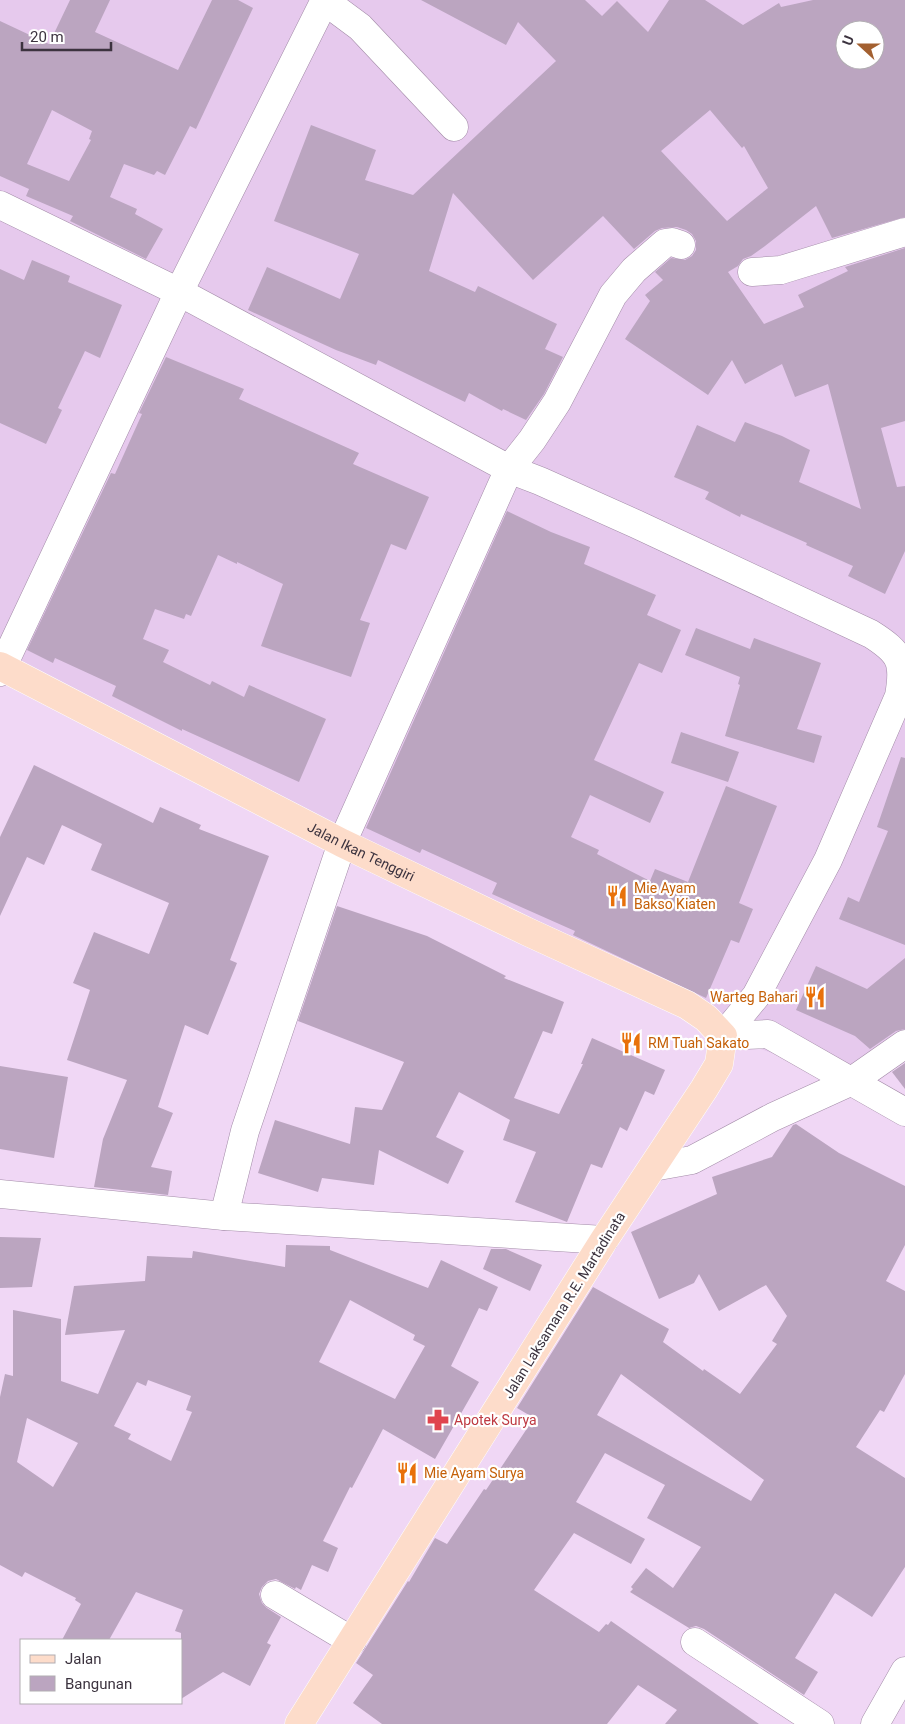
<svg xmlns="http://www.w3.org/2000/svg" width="905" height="1724" font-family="Roboto,sans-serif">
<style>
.built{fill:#e6c9ed;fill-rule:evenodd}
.building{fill:#bba5c0;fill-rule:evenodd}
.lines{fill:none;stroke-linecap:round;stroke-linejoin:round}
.minor-casing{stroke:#a38ca8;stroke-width:29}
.major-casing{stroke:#fff;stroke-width:29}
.minor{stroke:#fff;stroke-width:28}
.major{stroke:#fddcca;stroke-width:28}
.labels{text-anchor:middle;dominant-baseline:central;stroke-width:4.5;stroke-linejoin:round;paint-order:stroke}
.street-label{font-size:14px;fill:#3c333f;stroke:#fff}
.food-label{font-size:14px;fill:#c56008;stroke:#fff;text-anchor:start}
.health-label{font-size:14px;fill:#be3a42;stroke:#fff;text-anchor:start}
</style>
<rect width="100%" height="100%" fill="#f0d7f5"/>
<path class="built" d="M0,0H905V1046L852,1081L723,1036L0,676ZM845,30H875V60H845Z"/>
<g class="building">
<path d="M70,0H110L95,32L178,70L212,0H238L253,8L196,129L190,126L165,175L157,171L154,175L124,164L110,197L137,209L135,214L163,229L146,259L70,221L73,216L26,196L29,189L0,176V21L49,44ZM52,110L92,131L89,139L91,140L69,181L27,164Z"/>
<path d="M421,0H585L602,16L617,1L648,32L669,0H705L743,25L779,3L781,7L813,0H905V217L832,238L816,206L765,246L751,256L743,259L738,266L728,272L764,324L804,307L798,295L848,271L845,267L905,248V421L881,428L897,487L905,486V551L885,594L848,576L853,566L806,545L807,543L741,514L740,517L705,499L709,492L674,477L697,425L735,442L745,422L782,436L810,450L799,482L861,509L828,384L795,397L782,364L745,384L732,360L708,395L625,339L650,301L645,295L663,280L655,272L671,258L685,260L692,256L696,250V241L692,234L686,230L677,227L662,228L655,231L634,249L603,216L533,280L453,193L429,271L475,292L478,286L557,324L545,349L563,357L544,394L526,420L503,409L502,411L469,393L465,402L378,360L376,365L336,350L248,310L267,267L340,299L359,254L274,221L311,125L376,150L365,180L413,195L556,61L518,22L506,45ZM845,30H875V60H845ZM710,110L742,148L744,146L768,188L727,221L661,151Z"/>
<path d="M32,260L70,276L68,282L122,305L100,358L85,351L58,408L62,410L46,444L0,423V269L24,280Z"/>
<path d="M166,357L244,389L239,399L359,453L353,464L429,497L406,550L391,544L360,620L370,623L351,677L261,646L283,584L237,562V564L218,555L191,616L186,614L184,619L155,609L143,639L169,650L163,662L210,685L212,681L244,697L249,685L326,719L299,782L182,729V731L112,696L116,686L55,658L53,663L27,650L111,473L115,474L142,414L139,413Z"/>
<path d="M507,511L551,532L590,547L584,564L656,595L647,615L681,630L662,673L639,663L594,760L664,792L650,823L590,795L571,837L599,850L597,854L650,881L655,869L688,882L726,786L777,806L739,903L753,909L739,943L731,940L706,998L573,935L575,931L492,894L497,883L422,849L420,853L366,828Z"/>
<path d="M696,628L750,649L754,638L821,663L797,729L822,736L814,763L725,736L740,685L738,684L740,677L685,655Z"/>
<path d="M681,732L739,752L728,782L671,763Z"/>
<path d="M901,757L905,758V945L839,919L848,897L859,902L888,831L877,827Z"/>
<path d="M34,765L153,823L160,807L201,825L199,829L269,856L230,960L237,963L208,1035L185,1025L158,1107L173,1113L151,1167L172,1171L168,1195L94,1187L103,1139L127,1080L67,1060L90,990L73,983L94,932L149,954L169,903L91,870L102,844L62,825L44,865L27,857L0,916V837Z"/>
<path d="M337,906L427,936L506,976L504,978L564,1002L552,1034L543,1031L514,1098L559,1114L583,1064H581L592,1038L665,1070L654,1095L645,1091L627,1131L620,1127L602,1168L591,1164L567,1222L515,1202L536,1152L503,1140L510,1120L459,1092L436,1137L464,1151L448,1184L379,1150L374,1185L322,1178L318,1192L258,1173L275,1120L350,1144L355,1107L382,1110L404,1062L298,1021Z"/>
<path d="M905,958V1029L896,1031L870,1049L855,1036L796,1010L816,966L867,989Z"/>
<path d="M905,1063V1089L892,1072Z"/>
<path d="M0,1066L68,1077L54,1158L0,1149Z"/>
<path d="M796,1124L839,1153L905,1186V1245L886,1281L905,1291V1374L884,1412L880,1410L856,1447L905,1478V1567L872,1617L835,1593L795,1658L818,1672L804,1695L704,1629L696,1626L689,1628L630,1592L633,1589L631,1587L646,1568L673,1588L701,1547L647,1518L665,1485L605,1453L576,1502L645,1539L631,1564L574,1533L534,1590L599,1632L606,1624L608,1625L611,1621L759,1724H665L677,1710L638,1685L607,1724H382L353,1703L373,1675L356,1663L408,1581L409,1582L435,1538L447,1544L484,1489L486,1490L534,1418L517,1408L593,1287L669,1329L663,1342L703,1371L704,1369L740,1394L777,1344L772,1341L787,1316L766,1285L719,1311L699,1274L694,1283L659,1299L631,1232L717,1194L712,1177L772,1157L793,1125ZM621,1374L764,1480L751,1501L597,1415Z"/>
<path d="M0,1237L41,1238L32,1287L0,1288Z"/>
<path d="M286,1245L330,1246V1250L428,1288L441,1260L498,1287L487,1311L479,1308L451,1366L479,1382L435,1459L383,1429L352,1488L350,1487L323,1541L338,1548L328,1572L312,1565L301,1590L296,1587L295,1589L276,1579L268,1581L262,1587L259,1594L262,1603L267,1608L281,1617L267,1643L271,1645L250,1686L223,1672L181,1699V1633L175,1631L183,1610L136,1592L109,1640H62L81,1604L75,1600L76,1598L25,1572L22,1577L0,1565V1397L5,1374L13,1376V1310L61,1319V1381L98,1394L125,1330L65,1335L74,1286L145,1281L147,1256L192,1258L193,1251L285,1267ZM350,1300L415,1335L413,1340L425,1346L395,1399L319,1362ZM148,1380L191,1396L186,1410L192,1412L171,1461L128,1439L131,1434L114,1426L137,1382L146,1386ZM27,1418L78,1443L53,1487L17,1462Z"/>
<path d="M491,1249H506L542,1265L530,1291L483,1269Z"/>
</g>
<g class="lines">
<g class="minor-casing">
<g id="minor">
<path d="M325,1L360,27L454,127"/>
<path d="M0,205L179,292L509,469L540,481L636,524L871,634C901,653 905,662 899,696L828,860L756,996L723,1036"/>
<path d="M752,272L781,270L905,232"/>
<path d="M0,672L179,292L325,0"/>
<path d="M723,1036L768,1034L905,1112"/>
<path d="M653,1167L692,1160L773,1117L852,1081L905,1044"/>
<path d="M0,1194L224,1216L604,1240"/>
<path d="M224,1216L245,1131L342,843L509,469L532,440L557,402L613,295L634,270L665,243L672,242L681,245"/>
<path d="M275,1595L352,1641"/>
<path d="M695,1642L820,1724"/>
<path d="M875,1724L905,1671"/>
</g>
</g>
<g class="major-casing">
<g id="major">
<path id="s1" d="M0,666L342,843L528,932L687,1005L706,1018L723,1036L719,1064L704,1089L604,1240L299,1724"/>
</g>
</g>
<use href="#minor" class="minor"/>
<use href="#major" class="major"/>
</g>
<defs>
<g id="restaurant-bare" transform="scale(1.725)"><path d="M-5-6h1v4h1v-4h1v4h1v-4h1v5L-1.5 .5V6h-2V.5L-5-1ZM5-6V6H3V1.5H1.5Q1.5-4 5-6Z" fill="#e8710a" stroke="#fff" stroke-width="2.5" paint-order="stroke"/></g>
<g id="pharmacy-bare" transform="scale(1.725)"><path d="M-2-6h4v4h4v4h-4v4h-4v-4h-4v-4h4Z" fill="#e0444e" stroke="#fff" stroke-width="2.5" paint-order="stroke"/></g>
</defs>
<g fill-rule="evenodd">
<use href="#restaurant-bare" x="617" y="896"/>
<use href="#restaurant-bare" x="815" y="997"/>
<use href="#restaurant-bare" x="631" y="1043"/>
<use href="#pharmacy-bare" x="438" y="1420"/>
<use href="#restaurant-bare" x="407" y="1473"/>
</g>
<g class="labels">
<g class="street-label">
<text stroke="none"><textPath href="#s1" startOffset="406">Jalan Ikan Tenggiri</textPath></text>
<text transform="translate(564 1305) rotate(-58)">Jalan Laksamana R.E. Martadinata</text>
</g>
<g class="food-label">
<text x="634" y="888">Mie Ayam<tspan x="634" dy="16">Bakso Kiaten</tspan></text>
<text x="798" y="997" text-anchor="end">Warteg Bahari</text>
<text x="648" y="1043">RM Tuah Sakato</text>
<text x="424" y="1473">Mie Ayam Surya</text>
</g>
<g class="health-label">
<text x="454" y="1420">Apotek Surya</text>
</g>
</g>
<rect x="20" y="1639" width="162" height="65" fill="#ffffff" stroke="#b1adb2"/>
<rect x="30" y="1655" width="25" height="8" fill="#fddcca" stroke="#b1adb2"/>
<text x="65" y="1664" font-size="15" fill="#3c333f">Jalan</text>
<rect x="30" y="1676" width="25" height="15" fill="#bba5c0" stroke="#b1adb2"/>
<text x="65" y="1689" font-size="15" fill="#3c333f">Bangunan</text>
<g transform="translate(860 45) rotate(291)"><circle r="24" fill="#ffffff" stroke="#b1adb2"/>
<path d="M0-4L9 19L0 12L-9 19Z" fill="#a36030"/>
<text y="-8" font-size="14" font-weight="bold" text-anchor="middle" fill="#3c333f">U</text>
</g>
<path d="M22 42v8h89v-8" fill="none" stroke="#3c333f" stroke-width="2.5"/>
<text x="30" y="42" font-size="15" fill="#3c333f" stroke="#ffffff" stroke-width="4" paint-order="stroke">20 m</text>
</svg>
